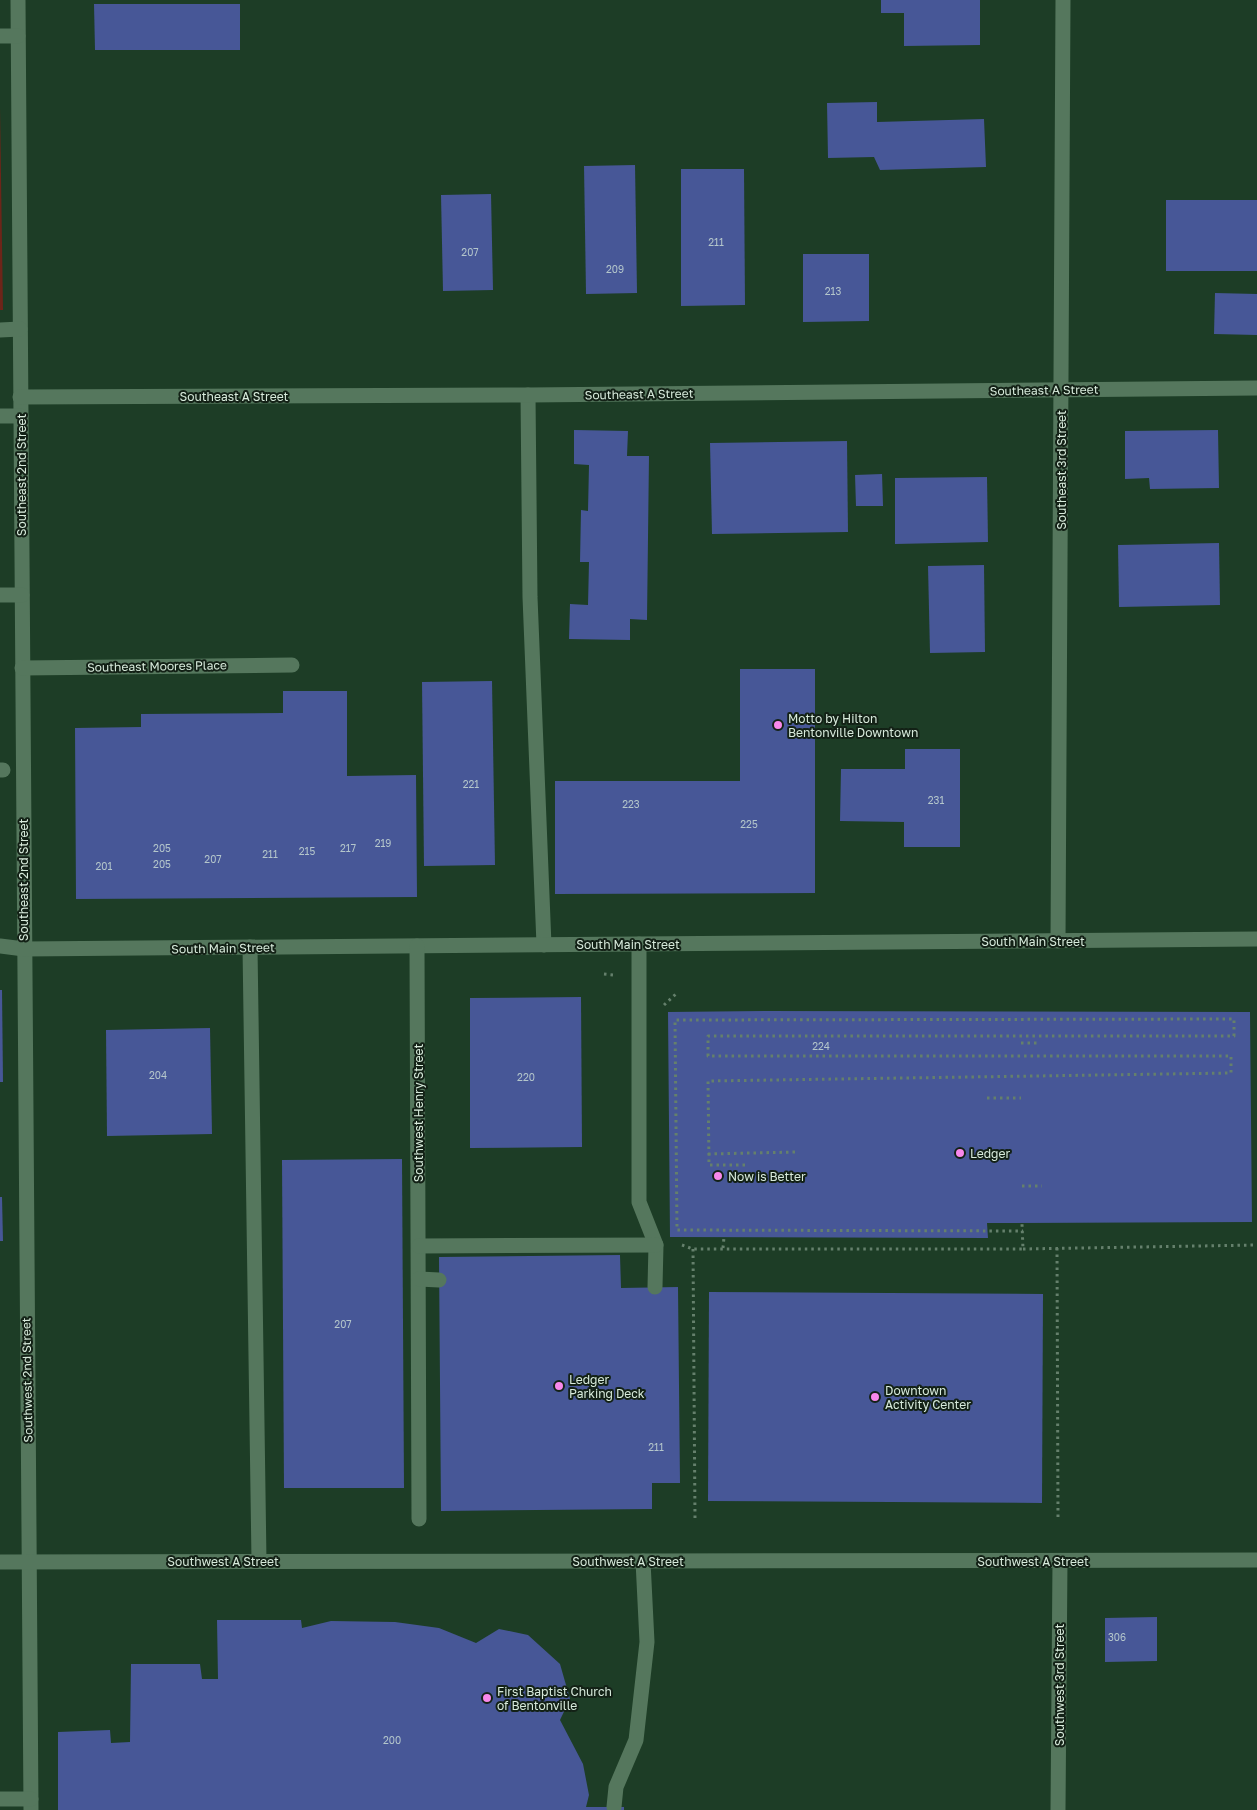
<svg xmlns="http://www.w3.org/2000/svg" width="1257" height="1810" font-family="'Golos Text',sans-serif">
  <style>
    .green { fill: #6d2519 }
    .building { fill: #475797 }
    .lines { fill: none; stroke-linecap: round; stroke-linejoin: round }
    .path { stroke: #65806c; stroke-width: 3; stroke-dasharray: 2.5 4; stroke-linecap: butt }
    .minor { stroke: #55775d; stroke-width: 15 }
    .poi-dot { fill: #f888eb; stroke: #132116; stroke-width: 2 }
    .labels { text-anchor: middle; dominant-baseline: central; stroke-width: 4; stroke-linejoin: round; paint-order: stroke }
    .number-label { font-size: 10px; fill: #b4c6cb }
    .street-label { font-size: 12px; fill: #d8ebdc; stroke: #132116 }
    .poi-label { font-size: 12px; fill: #d8ebdc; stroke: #132116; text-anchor: start }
  </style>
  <rect width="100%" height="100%" fill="#1d3d26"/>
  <polygon class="green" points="0,107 3,310 0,310"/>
  <g class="building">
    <polygon points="881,0 980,0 980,45 904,46 904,13 881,13"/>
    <polygon points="94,4 240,4 240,50 95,50"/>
    <polygon points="877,102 877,122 984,119 986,167 880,170 874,157 828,158 827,103"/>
    <polygon points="635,165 637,293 586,294 584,166"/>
    <polygon points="681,169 744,169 745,305 681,306"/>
    <polygon points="491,194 493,290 443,291 441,195"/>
    <rect x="1166" y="200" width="91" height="71"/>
    <polygon points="803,254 869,254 869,321 803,322"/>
    <polygon points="1215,293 1257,294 1257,335 1214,334"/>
    <polygon points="574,430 628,431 627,456 649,456 647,620 630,619 630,640 569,639 570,604 588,605 589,562 580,562 581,510 588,511 589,465 574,464"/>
    <polygon points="1218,430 1219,488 1150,489 1149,478 1125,479 1125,431"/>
    <polygon points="847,441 848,532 712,534 710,443"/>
    <polygon points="882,474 883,506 856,506 855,475"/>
    <polygon points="987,477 988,542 895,544 895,478"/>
    <polygon points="1219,543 1220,605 1119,607 1118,545"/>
    <polygon points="984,565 985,652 930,653 928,566"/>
    <polygon points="740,669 815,669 815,893 555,894 555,781 740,781"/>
    <polygon points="492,681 495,865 424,866 422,682"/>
    <polygon points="283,691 347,691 347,776 416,775 417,897 76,899 75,728 141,727 141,714 283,713"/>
    <polygon points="905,749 960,749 960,847 904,847 904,822 840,821 841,769 905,769"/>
    <polygon points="0,990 2,990 3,1082 0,1082"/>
    <polygon points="581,997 582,1147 470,1148 470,998"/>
    <polygon points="763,1011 1250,1012 1252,1222 987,1223 988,1238 670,1237 668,1012"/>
    <polygon points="210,1028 212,1134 107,1136 106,1030"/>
    <polygon points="402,1159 404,1488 284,1488 282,1160"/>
    <polygon points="0,1197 2,1197 3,1241 0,1241"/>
    <polygon points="620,1255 621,1288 678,1287 680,1483 652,1483 652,1509 441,1511 439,1257"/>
    <polygon points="709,1292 1043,1294 1042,1503 708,1501"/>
    <polygon points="1157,1617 1157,1661 1105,1662 1105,1618"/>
    <polygon points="217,1620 301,1620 302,1628 331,1621 395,1622 439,1628 476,1643 499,1629 528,1635 560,1664 570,1699 560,1720 583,1764 589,1795 586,1807 624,1807 624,1810 58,1810 58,1732 110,1730 111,1743 130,1742 131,1664 200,1664 202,1679 218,1679"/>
  </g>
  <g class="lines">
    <g class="path">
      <polyline points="604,974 614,975"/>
      <polyline points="664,1005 677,993"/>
      <polyline points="1021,1043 1040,1043"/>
      <polyline points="987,1098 1021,1098"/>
      <polyline points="708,1154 796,1152"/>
      <polyline points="745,1165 709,1165 708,1081 1231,1073 1231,1056 708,1056 708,1036 1234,1036 1234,1019 675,1020 677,1230 1023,1231"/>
      <polyline points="1022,1186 1042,1186"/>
      <polyline points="682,1245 693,1249 1023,1249 1022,1224"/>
      <polyline points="723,1248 724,1237"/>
      <polyline points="1057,1248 1058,1518"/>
      <polyline points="693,1249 695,1519"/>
      <polyline points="1023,1249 1257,1245"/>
    </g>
    <g class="minor">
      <polyline points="18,0 31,1810"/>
      <polyline points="0,36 18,36"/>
      <polyline points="0,330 20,329"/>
      <polyline points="528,395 530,597 544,945"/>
      <polyline points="20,397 528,395 1257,388"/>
      <polyline points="0,416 21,416"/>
      <polyline points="0,595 22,595"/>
      <polyline points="22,668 292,665"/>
      <polyline points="0,770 3,770"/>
      <polyline points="1058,941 1063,0"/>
      <polyline points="639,944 639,1202 656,1245 655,1287"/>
      <polyline points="0,946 24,949 1257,939"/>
      <polyline points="417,946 419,1519"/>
      <polyline points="250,947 259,1561"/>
      <polyline points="419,1246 656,1245"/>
      <polyline points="419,1279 439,1280"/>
      <polyline points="0,1562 1257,1560"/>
      <polyline points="0,1799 31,1799"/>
      <polyline points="614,1807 616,1787 636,1740 647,1642 643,1561"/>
      <polyline points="1058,1810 1060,1561"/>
    </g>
  </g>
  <g class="poi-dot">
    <circle cx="778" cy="725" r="5"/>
    <circle cx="960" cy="1153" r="5"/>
    <circle cx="718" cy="1176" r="5"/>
    <circle cx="559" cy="1386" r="5"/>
    <circle cx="875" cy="1397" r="5"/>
    <circle cx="487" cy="1698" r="5"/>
  </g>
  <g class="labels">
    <g class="number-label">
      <text x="716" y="242">211</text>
      <text x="470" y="252">207</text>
      <text x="615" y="269">209</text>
      <text x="833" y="291">213</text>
      <text x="471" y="784">221</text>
      <text x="936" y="800">231</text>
      <text x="631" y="804">223</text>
      <text x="749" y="824">225</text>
      <text x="383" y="843">219</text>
      <text x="162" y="848">205</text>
      <text x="348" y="848">217</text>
      <text x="307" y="851">215</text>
      <text x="270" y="854">211</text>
      <text x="213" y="859">207</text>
      <text x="162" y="864">205</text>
      <text x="104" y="866">201</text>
      <text x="821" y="1046">224</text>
      <text x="158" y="1075">204</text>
      <text x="526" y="1077">220</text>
      <text x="343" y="1324">207</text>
      <text x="656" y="1447">211</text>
      <text x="1117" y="1637">306</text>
      <text x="392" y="1740">200</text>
    </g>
    <g class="street-label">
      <text transform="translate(1044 390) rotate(-1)">Southeast A Street</text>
      <text transform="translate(639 394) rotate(-1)">Southeast A Street</text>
      <text x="234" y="396">Southeast A Street</text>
      <text transform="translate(1061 470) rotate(-90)">Southeast 3rd Street</text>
      <text transform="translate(21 475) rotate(-90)">Southeast 2nd Street</text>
      <text transform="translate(157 666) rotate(-1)">Southeast Moores Place</text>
      <text transform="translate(23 880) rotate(-90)">Southeast 2nd Street</text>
      <text x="1033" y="941">South Main Street</text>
      <text x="628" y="944">South Main Street</text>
      <text transform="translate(223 948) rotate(-1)">South Main Street</text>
      <text transform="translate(418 1113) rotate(-90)">Southwest Henry Street</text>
      <text transform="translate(27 1380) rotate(-91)">Southwest 2nd Street</text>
      <text x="223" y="1561">Southwest A Street</text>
      <text x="628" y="1561">Southwest A Street</text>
      <text x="1033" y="1561">Southwest A Street</text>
      <text transform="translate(1059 1685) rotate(-90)">Southwest 3rd Street</text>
    </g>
    <g class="poi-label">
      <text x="788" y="718">Motto by Hilton<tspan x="788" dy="14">Bentonville Downtown</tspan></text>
      <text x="970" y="1153">Ledger</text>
      <text x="728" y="1176">Now is Better</text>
      <text x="569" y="1379">Ledger<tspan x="569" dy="14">Parking Deck</tspan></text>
      <text x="885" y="1390">Downtown<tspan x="885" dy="14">Activity Center</tspan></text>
      <text x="497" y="1691">First Baptist Church<tspan x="497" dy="14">of Bentonville</tspan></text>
    </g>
  </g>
</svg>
